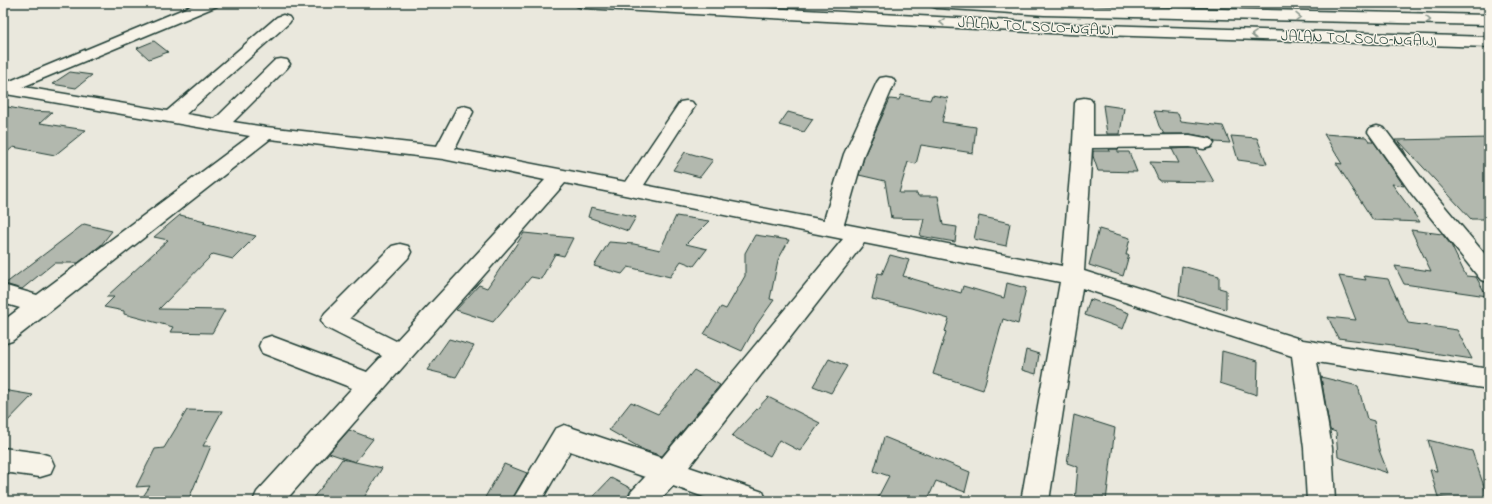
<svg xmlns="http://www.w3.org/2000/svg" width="1492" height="504" font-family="'Indie Flower',sans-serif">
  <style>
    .building { fill: #b2b8ae; stroke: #1f3d34 }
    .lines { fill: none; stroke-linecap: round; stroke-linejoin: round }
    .street-casing { stroke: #1f3d34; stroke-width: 3 }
    .secondary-casing { stroke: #1f3d34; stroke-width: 3 }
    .highway-casing { stroke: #1f3d34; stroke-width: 3 }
    .street { fill: #f7f3e8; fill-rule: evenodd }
    .secondary { fill: #f7f3e8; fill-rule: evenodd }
    .highway { fill: #f7f3e8; fill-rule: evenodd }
    .oneway { stroke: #8b988e }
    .labels { text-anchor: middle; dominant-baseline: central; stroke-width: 3; stroke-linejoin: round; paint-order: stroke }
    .far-street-label { font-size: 15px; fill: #1f3d34; stroke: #f7f3e8 }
  </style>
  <rect width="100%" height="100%" fill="#eae8dd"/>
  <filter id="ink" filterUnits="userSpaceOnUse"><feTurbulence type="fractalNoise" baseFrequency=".025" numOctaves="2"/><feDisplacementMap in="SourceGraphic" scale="8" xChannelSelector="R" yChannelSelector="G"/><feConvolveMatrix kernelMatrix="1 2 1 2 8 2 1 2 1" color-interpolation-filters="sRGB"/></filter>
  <g filter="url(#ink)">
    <g class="building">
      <polygon points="154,41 168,52 149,59 137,48"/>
      <polygon points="70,72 92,75 76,88 52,84"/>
      <polygon points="901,95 930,100 932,95 948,98 942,122 976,127 973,153 921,145 916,164 908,162 899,193 917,193 918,196 938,196 943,225 957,227 955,242 920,236 924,219 892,218 892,215 891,218 885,181 859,175 865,154 890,99 899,100"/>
      <polygon points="1103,105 1124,108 1120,134 1107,134"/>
      <polygon points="3,106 28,111 52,112 40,123 86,130 55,155 13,147 3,156"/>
      <polygon points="1154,111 1178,113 1181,121 1223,126 1230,143 1215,142 1211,138 1190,134 1164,134 1159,126"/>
      <polygon points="788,112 813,119 804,132 779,125"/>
      <polygon points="1324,134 1366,137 1369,141 1373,141 1404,186 1392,184 1420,222 1373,220 1336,163 1342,164"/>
      <polygon points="1231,136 1257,138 1267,164 1238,160"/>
      <polygon points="1489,138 1489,219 1471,219 1399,141 1407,156 1395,140"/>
      <polygon points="1190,148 1196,149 1214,182 1159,181 1150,162 1179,163 1172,149"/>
      <polygon points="1109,149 1118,149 1118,152 1129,152 1137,172 1098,171 1093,156 1093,151 1110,151"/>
      <polygon points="685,152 713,160 700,177 673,170"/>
      <polygon points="591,207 636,217 628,231 588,217"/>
      <polygon points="180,215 205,221 203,223 256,236 233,259 213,254 159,309 225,310 212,333 170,332 173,327 124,314 124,311 104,307 114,297 106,297 168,240 154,237"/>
      <polygon points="676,216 709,221 686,244 707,249 694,266 681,261 670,277 628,267 622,274 594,266 609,242 634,244 660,250"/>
      <polygon points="979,216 1010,223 1006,246 974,239"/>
      <polygon points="84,224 112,231 101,245 78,263 54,263 22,289 5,284"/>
      <polygon points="1099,229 1130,238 1126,255 1129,255 1123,276 1089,265"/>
      <polygon points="1411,230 1442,234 1451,245 1466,276 1476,277 1487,296 1404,284 1395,266 1431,271"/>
      <polygon points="524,233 573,238 564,256 555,254 541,279 531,277 493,322 456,310 479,285 487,288"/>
      <polygon points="755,235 789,240 778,260 770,299 774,300 757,324 742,351 704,334 721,307 726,309 745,276 745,253"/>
      <polygon points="890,255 909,260 903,276 961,293 963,286 1004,298 1007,283 1026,288 1018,324 1003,319 983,390 933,374 946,332 945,331 949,319 912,308 872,299 878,273 882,274"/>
      <polygon points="1182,266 1219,276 1219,288 1226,290 1226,309 1179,296"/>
      <polygon points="1339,276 1366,280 1364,276 1388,279 1408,323 1457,330 1472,359 1394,347 1393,345 1338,338 1328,317 1356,320"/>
      <polygon points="1090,299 1129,313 1123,329 1085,315"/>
      <polygon points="449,339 474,346 456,377 427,370"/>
      <polygon points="1026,350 1039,354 1036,374 1022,370"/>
      <polygon points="1222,351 1258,361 1257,395 1220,383"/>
      <polygon points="829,359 847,366 831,393 813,386"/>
      <polygon points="694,370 720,385 662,456 644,450 609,430 631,402 658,414"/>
      <polygon points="1321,377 1358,386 1367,419 1374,421 1379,450 1388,473 1338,457 1336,432 1330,430"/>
      <polygon points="3,390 33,395 3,426"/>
      <polygon points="768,397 820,423 800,451 779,440 770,456 732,436"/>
      <polygon points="187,410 222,411 203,446 211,446 188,501 140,501 150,486 136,487 155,449 164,448"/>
      <polygon points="1074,415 1115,428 1106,501 1075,501 1078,467 1067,463"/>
      <polygon points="349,430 373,439 355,462 329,453"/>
      <polygon points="884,437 970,472 965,492 936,481 927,501 876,501 889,476 874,471"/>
      <polygon points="1428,440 1472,451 1489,501 1455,501 1438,497 1430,470 1437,471"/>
      <polygon points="342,459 382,468 362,501 310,501 327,481"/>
      <polygon points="504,464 527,473 511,501 483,501"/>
      <polygon points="611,478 632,489 626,501 589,501"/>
    </g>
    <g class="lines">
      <g class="street-casing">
        <g id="street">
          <polygon points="283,15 289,17 291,20 289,23 186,114 215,119 275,60 281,59 287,60 290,64 287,68 233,122 266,127 437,146 455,112 457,108 464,106 471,108 473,112 455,149 626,182 680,102 686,101 692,102 695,106 644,185 824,220 844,154 877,82 880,78 886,77 892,78 895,82 864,154 844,224 1062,266 1073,142 1075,103 1078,99 1084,98 1090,99 1093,103 1093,136 1190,135 1211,139 1214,143 1211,147 1204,149 1190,147 1092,148 1084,271 1303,340 1489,369 1489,389 1317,362 1332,448 1335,501 1307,501 1304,448 1292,356 1082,288 1049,501 1021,501 1060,282 864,243 689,467 763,492 767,501 715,501 673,486 659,501 627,501 631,492 645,477 570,451 541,501 512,501 555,429 564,425 662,458 843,239 565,183 285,501 253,501 257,492 352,388 262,353 259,346 262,339 271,336 367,372 382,356 325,327 321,320 325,313 392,246 400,244 408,246 411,252 408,258 350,318 396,341 545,180 443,159 270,139 12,341 3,344 3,321 20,308 3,303 3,285 37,295 250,136 6,94 3,94 3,84 6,84 167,111 277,17"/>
          <polygon points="1377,126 1384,128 1425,183 1489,259 1489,282 1481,280 1411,193 1368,132 1370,128"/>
          <polygon points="3,448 40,453 50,456 54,465 50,474 40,477 3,472"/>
        </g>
      </g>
      <g class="secondary-casing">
        <polygon id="secondary" points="198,3 219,3 217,6 3,95 3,84"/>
      </g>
      <g class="highway-casing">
        <g id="highway">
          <polygon points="575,3 671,3 1069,24 1489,37 1489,47 1069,34 583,8 577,6"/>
          <polygon points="929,3 1009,3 1044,5 1489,15 1489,25 1044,15 937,8 931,6"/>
        </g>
      </g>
      <use href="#street" class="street"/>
      <use href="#secondary" class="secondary"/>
      <use href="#highway" class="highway"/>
    </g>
    <defs><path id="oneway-chevron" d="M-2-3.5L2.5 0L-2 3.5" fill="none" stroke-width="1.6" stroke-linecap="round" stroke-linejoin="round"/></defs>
    <g class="oneway">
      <use href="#oneway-chevron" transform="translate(1298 17) rotate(1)"/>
      <use href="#oneway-chevron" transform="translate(1428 20) rotate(1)"/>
      <use href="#oneway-chevron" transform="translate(942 22) rotate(-177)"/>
      <use href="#oneway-chevron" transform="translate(1254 35) rotate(-178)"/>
    </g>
  </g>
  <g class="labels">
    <g class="far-street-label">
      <text transform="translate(1036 27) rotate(3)">JALAN TOL SOLO–NGAWI</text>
      <text transform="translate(1359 39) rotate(2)">JALAN TOL SOLO–NGAWI</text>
    </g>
  </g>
  <rect width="1492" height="504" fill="none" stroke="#f7f3e8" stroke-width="16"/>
  <rect x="8" y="8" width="1476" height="488" fill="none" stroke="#1f3d34" stroke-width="1.5" filter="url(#ink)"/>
</svg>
